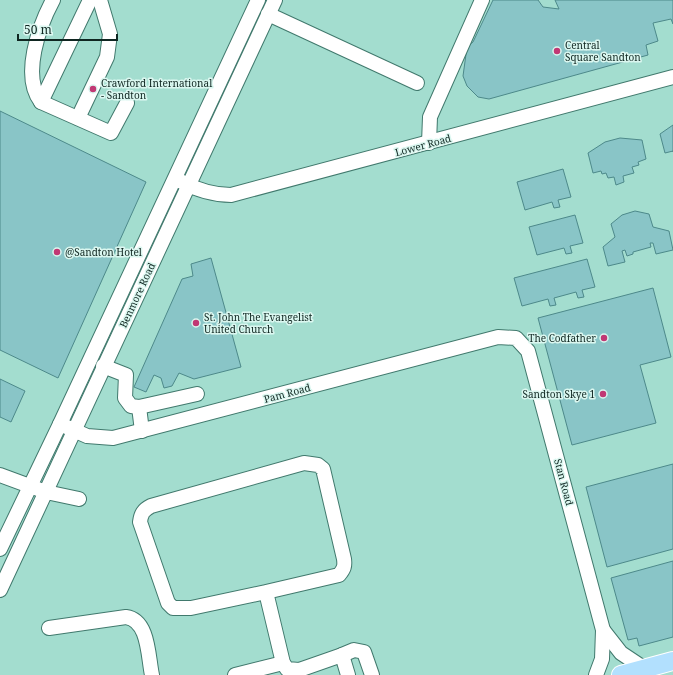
<svg xmlns="http://www.w3.org/2000/svg" width="673" height="675" font-family="'Noto Serif',serif">
  <style>
    .building { fill: #89c5c7; stroke: #4d898a }
    .lines { fill: none; stroke-linecap: round; stroke-linejoin: round }
    .minor-casing { stroke: #41796d; stroke-width: 16 }
    .major-casing { stroke: #fff; stroke-width: 20 }
    .minor { stroke: #fff; stroke-width: 14 }
    .major { stroke: #b2e0fe; stroke-width: 18 }
    .poi-dot { fill: #c13874; stroke: #dbf7f0; stroke-width: 1.5 }
    .labels { text-anchor: middle; dominant-baseline: central; stroke-width: 3; stroke-linejoin: round; paint-order: stroke }
    .poi-label { font-size: 10px; fill: #0f2621; stroke: #dbf7f0; text-anchor: start }
    .street-label { font-size: 10px; fill: #0f2621; stroke: #dbf7f0 }
  </style>
  <rect width="100%" height="100%" fill="#a3ddcf"/>
  <g class="building">
    <polygon points="493,0 538,0 543,7 559,9 555,0 673,0 673,24 671,19 653,23 658,41 646,45 648,55 489,99 478,97 467,86 463,76 467,47 473,42"/>
    <polygon points="0,111 146,182 58,378 0,350"/>
    <polygon points="673,125 673,152 673,151 665,153 660,134"/>
    <polygon points="620,138 642,140 646,159 638,162 639,165 632,167 634,173 623,176 624,182 616,185 614,177 608,178 606,173 602,174 601,171 593,173 588,153 605,142"/>
    <polygon points="563,169 571,197 558,200 560,207 554,208 552,202 525,210 517,182"/>
    <polygon points="635,211 649,214 653,227 669,231 673,250 656,254 653,243 650,243 651,247 633,252 633,254 627,256 625,250 622,251 625,262 608,266 603,247 615,237 611,224 622,215"/>
    <polygon points="575,215 583,243 570,246 572,253 566,254 564,248 537,255 529,227"/>
    <polygon points="211,258 241,367 194,379 179,373 172,386 164,388 161,378 154,375 146,392 134,387 182,279 193,276 191,264"/>
    <polygon points="587,259 595,287 582,290 584,297 578,298 576,292 554,298 556,305 550,306 548,299 522,306 514,278"/>
    <polygon points="653,288 671,357 640,365 656,423 572,445 538,318"/>
    <polygon points="0,379 25,391 11,422 0,417"/>
    <polygon points="673,464 673,549 607,567 586,487"/>
    <polygon points="673,561 673,637 639,646 637,638 628,640 611,578"/>
  </g>
  <g class="lines">
    <g class="minor-casing">
      <g id="minor">
        <path d="M 53,0 C 39,26 21,76 41,102 L 111,133 L 127,103"/>
        <polyline points="268,14 417,83"/>
        <polyline points="41,102 90,0"/>
        <polyline points="78,118 107,57 110,34 100,0"/>
        <polyline points="429,143 430,117 482,0"/>
        <path d="M 180,181 C 197,190 212,195 231,195 L 673,77"/>
        <polyline points="103,366 126,375 125,398 131,406 139,407 197,394"/>
        <polyline points="139,407 142,431"/>
        <polyline points="60,424 87,436 113,438 498,337 516,338 528,351 603,630 602,659 596,675"/>
        <polyline points="0,475 46,492 79,499"/>
        <polyline points="0,549 60,424 258,0"/>
        <polyline points="0,590 275,0"/>
        <path d="M 266,592 L 191,608 L 173,608 L 168,603 L 140,522 C 141,514 143,510 151,506 L 304,463 L 318,465 L 323,469 L 344,559 C 345,566 344,569 339,575 L 266,592 L 283,663 L 287,669 L 299,670 L 342,655 L 348,675"/>
        <path d="M 49,628 L 126,617 C 149,620 148,657 152,675"/>
        <polyline points="603,630 621,653 645,669"/>
        <polyline points="342,655 354,650 364,652 372,675"/>
        <polyline points="235,675 283,663"/>
      </g>
    </g>
    <g class="major-casing">
      <polyline id="major" points="621,675 673,661"/>
    </g>
    <use href="#minor" class="minor"/>
    <use href="#major" class="major"/>
  </g>
  <g class="poi-dot">
    <circle cx="557" cy="51" r="4"/>
    <circle cx="93" cy="89" r="4"/>
    <circle cx="57" cy="252" r="4"/>
    <circle cx="196" cy="323" r="4"/>
    <circle cx="604" cy="338" r="4"/>
    <circle cx="603" cy="394" r="4"/>
  </g>
  <g class="labels">
    <g class="poi-label">
      <text x="565" y="45">Central<tspan x="565" dy="12">Square Sandton</tspan></text>
      <text x="101" y="83">Crawford International<tspan x="101" dy="12">- Sandton</tspan></text>
      <text x="65" y="252">@Sandton Hotel</text>
      <text x="204" y="317">St. John The Evangelist<tspan x="204" dy="12">United Church</tspan></text>
      <text x="596" y="338" text-anchor="end">The Codfather</text>
      <text x="595" y="394" text-anchor="end">Sandton Skye 1</text>
    </g>
    <g class="street-label">
      <text transform="translate(423 145) rotate(-15)">Lower Road</text>
      <text transform="translate(137 295) rotate(-65)">Benmore Road</text>
      <text transform="translate(287 393) rotate(-15)">Pam Road</text>
      <text transform="translate(564 482) rotate(75)">Stan Road</text>
    </g>
  </g>
  <path d="M18 34v6h99v-6" fill="none" stroke="#0f2621" stroke-width="2"/>
  <text x="24" y="34" font-size="12" fill="#0f2621" stroke="#dbf7f0" stroke-width="3" paint-order="stroke">50 m</text>
</svg>
